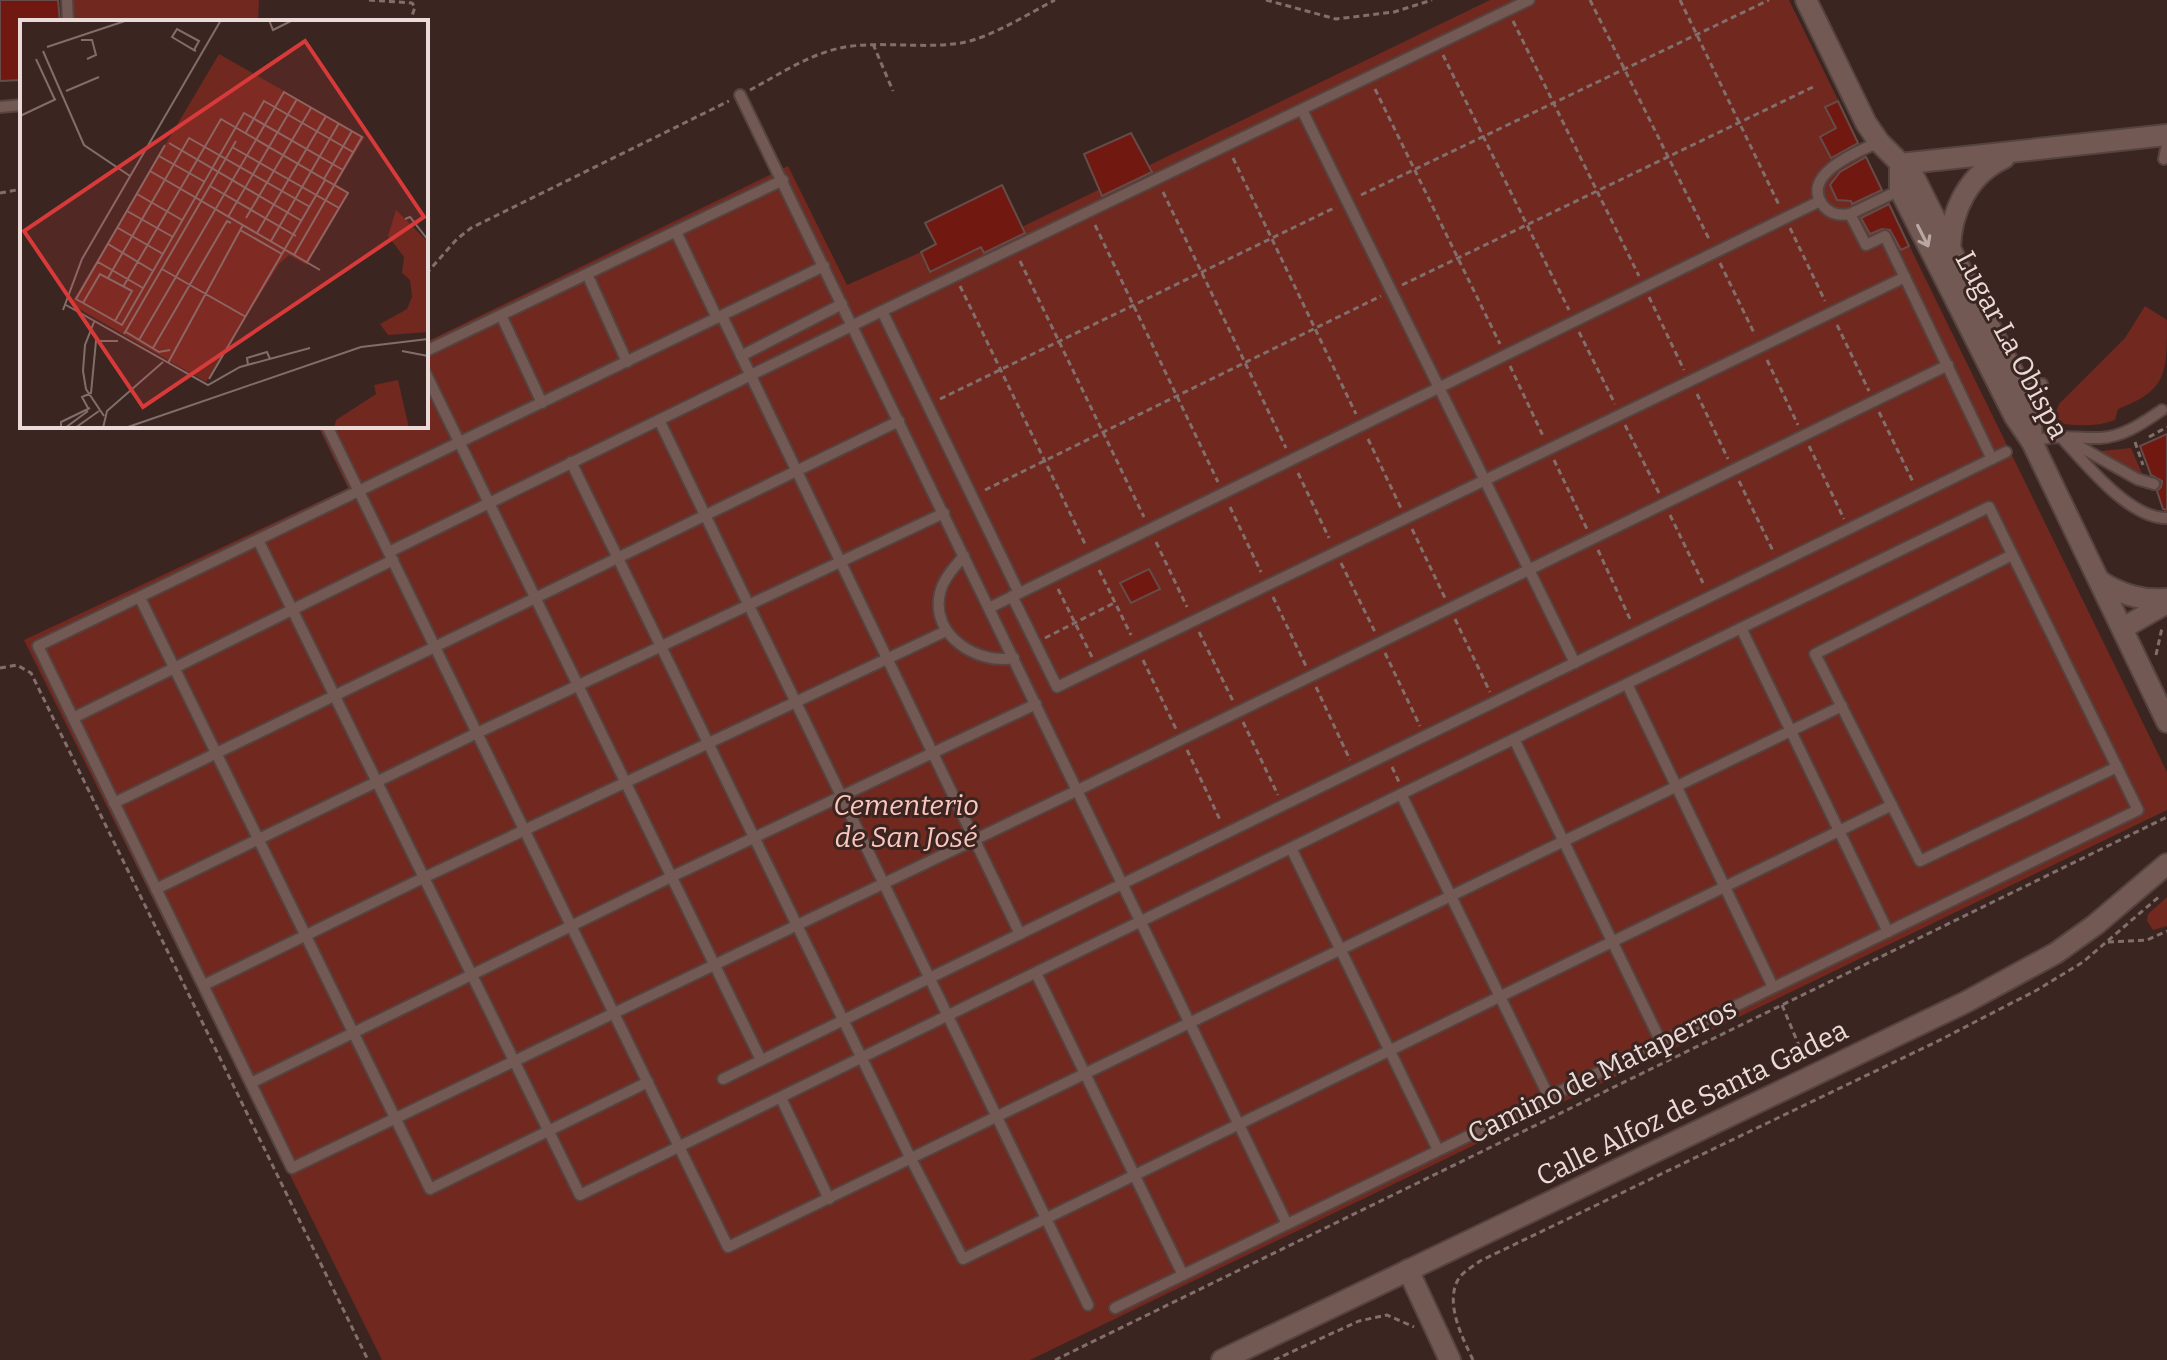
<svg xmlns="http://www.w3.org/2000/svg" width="2167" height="1360" font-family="Bitter,serif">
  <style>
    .green { fill: #70281f }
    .building { fill: #711811; stroke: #654c48; stroke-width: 2 }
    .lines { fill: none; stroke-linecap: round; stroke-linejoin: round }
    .service-casing { stroke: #554340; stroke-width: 14 }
    .minor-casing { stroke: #554340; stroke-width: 24 }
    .path { stroke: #826f6c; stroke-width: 3; stroke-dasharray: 6 4; stroke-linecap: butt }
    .service { stroke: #725954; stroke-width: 10 }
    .minor { stroke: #725954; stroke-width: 20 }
    .oneway { stroke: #baa7a3 }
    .labels { text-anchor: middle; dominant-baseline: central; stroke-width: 6; stroke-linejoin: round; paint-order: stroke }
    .street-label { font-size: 28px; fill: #eadbd8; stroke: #3b2521 }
    .park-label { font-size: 28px; font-style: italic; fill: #fac6bd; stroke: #3b2521 }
    .inset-road { fill: none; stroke: #816e6a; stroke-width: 2 }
    .view { fill: #d83a3a; fill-opacity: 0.15; stroke: #d83a3a; stroke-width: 4 }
    .inset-edge { fill: none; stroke: #eadbd8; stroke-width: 4 }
  </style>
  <rect width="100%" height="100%" fill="#3b2521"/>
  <g class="green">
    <polygon points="73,0 259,0 258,22 74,22"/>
    <polygon points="1490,0 1789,0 2167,772 2167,810 1030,1360 382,1360 24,640 348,488 318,426 426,426 426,342 788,166 847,285 921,252 931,271"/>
    <path d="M 2145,306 L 2167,320 C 2167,375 2167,390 2118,409 L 2115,420 C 2094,428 2074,425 2052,423 L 2059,404 L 2125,338 Z"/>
    <polygon points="2131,448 2143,476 2101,451"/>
    <polygon points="2167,897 2167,926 2153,930 2147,921 2148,914"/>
  </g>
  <g class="building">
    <polygon points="0,0 58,0 60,22 22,22 22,80 0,81"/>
    <polygon points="1838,101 1858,143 1831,158 1820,137 1836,128 1825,107"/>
    <polygon points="1131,133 1152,172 1102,196 1084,154"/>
    <polygon points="1866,157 1882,190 1852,204 1851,201 1837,200 1830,185 1840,172"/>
    <polygon points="1002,185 1025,233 984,253 981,247 930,272 921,252 936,244 925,223"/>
    <polygon points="1889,204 1909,246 1901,250 1890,230 1882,229 1870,234 1861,218"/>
    <polygon points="2167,434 2167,510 2163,509 2157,491 2161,487 2162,481 2151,475 2140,446"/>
    <polygon points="1149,569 1160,589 1131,603 1120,583"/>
  </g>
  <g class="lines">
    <g class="service-casing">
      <g id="service">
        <polyline points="67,0 68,22"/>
        <polyline points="740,95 1287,1224"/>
        <polyline points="0,107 22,105"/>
        <polyline points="1302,110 1575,663"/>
        <path d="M 1879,142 C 1859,151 1801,174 1822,204 C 1829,214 1839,216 1850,214 L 1900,190"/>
        <polyline points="2164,159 2167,145"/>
        <polyline points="1850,214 1866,245 1885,236 1992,459"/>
        <polyline points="676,232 717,318"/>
        <polyline points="824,266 38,646 292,1168 1076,791 1948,365"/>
        <polyline points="587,274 627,362"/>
        <polyline points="882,311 1019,593"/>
        <polyline points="501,315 542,403"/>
        <polyline points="722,316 1020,934"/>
        <polyline points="426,351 783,180"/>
        <polyline points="741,356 842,304"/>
        <polyline points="426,374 761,1060"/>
        <polyline points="2031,404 2042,384"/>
        <polyline points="659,420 1088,1305"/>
        <polyline points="327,426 728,1247 1842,706"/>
        <path d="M 2062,438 C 2086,464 2130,519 2167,518"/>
        <polyline points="2068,440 2137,479 2154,484"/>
        <path d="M 2032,442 C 2054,433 2077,439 2100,438 C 2124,437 2144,422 2162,410"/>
        <polyline points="571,462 911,1159 963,1259 1892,805"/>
        <polyline points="258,540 580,1195 1989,507 2138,810 1115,1308"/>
        <polyline points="389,552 882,311 1529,0"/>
        <polyline points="2012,555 1815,654 1920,861 2117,767"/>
        <path d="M 964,556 C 955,566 943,579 940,593 C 930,635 977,665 1014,658"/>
        <polyline points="1012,596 1057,687 1905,277"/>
        <polyline points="140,598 430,1189 648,1082"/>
        <polyline points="989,608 1820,201"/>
        <polyline points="1741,628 1888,932"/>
        <polyline points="1627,684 1773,987"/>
        <polyline points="73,718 393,560"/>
        <polyline points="1514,739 1661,1042"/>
        <polyline points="1401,794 1549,1097"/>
        <polyline points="114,803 899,421"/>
        <polyline points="1291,848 1438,1150"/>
        <polyline points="156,889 477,733 944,513"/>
        <polyline points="1036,973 1183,1275"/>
        <polyline points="204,985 423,878 946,631"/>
        <polyline points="723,1079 2006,452"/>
        <polyline points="251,1083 673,876 1036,704"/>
        <polyline points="781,1098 829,1199"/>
      </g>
    </g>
    <g class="minor-casing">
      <g id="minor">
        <polyline points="1806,0 1866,123 1879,142 1914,177 1931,211 2030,406 2032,442"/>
        <polyline points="1900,164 1900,190 2015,417 2032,442 2167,722"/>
        <polyline points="1900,164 2167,135"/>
        <path d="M 1950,248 C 1951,210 1969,174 2004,158"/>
        <path d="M 2101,582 C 2122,595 2142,601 2167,599"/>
        <polyline points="2123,628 2167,603"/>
        <polyline points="1408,1270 1450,1360"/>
        <polyline points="1222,1360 1966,1002 2056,953 2095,925 2167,864"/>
      </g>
    </g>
    <g class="path">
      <polyline points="369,0 412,3 415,7 410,22"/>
      <polyline points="1266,0 1336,19 1394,12 1432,0"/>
      <polyline points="1590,0 1710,241"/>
      <polyline points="1680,0 1780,207"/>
      <polyline points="1513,21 1639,276"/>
      <polyline points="873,44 893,91"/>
      <polyline points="1443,55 1569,310"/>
      <polyline points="1375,89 1500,344"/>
      <path d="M 750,90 C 780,74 811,53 845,47 C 883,41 923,49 961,43 C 990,38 1028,14 1055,0"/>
      <polyline points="1233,158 1356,414"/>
      <polyline points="1163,192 1286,448"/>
      <polyline points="0,193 22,189"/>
      <polyline points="1361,195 1769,0"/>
      <polyline points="1095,225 1218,482"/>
      <polyline points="1790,228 1825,301"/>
      <polyline points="1020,261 1144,517"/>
      <polyline points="1720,263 1755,335"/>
      <polyline points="426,274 457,239 471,228 729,101"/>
      <polyline points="1402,285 1813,87"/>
      <polyline points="960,286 1086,546"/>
      <polyline points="1649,297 1684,370"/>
      <polyline points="1837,325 1869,391"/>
      <polyline points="1579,332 1615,404"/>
      <polyline points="1767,360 1798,425"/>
      <polyline points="1510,366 1544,438"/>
      <polyline points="1697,394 1728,459"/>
      <polyline points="940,399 1336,207"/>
      <polyline points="1879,412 1914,484"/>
      <polyline points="1625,425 1659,493"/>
      <polyline points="2149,437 2167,427"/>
      <polyline points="1368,439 1401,508"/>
      <polyline points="2135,442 2143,465"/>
      <polyline points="1809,446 1844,519"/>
      <polyline points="1554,460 1587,529"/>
      <polyline points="1298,473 1329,538"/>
      <polyline points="1739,481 1774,553"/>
      <polyline points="985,490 1381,296"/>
      <polyline points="1230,507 1261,572"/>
      <polyline points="1670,515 1703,583"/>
      <polyline points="1412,529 1445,598"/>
      <polyline points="1156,542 1187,607"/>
      <polyline points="1598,550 1630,619"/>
      <polyline points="1341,563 1375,632"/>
      <polyline points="1099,570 1131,635"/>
      <polyline points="1058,589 1092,657"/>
      <polyline points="1273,597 1306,666"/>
      <polyline points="1455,619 1490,692"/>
      <polyline points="1199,632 1233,701"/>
      <polyline points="1045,638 1114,603"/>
      <polyline points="1385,653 1420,726"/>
      <polyline points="2156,655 2162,628"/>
      <polyline points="1143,660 1176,729"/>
      <polyline points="0,668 17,665 31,673 368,1360"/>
      <polyline points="1316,687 1350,760"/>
      <polyline points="1243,722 1278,795"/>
      <polyline points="1187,750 1221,822"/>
      <polyline points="1392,767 1399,782"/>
      <polyline points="2108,942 2147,940 2167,931"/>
      <polyline points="1782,1005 1805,1060"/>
      <polyline points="1055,1360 2167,817"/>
      <polyline points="1274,1360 1359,1321 1387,1315 1414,1327"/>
      <path d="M 1473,1360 C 1462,1337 1444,1302 1459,1278 C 1464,1271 1474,1266 1480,1261 L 1936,1042 L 2037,990 L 2083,962 L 2161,895"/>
    </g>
    <use href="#service" class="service"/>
    <use href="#minor" class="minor"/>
  </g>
  <defs><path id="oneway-shaft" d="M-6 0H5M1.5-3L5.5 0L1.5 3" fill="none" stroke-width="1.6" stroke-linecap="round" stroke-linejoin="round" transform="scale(2)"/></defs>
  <use class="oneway" href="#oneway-shaft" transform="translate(1923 236) rotate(63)"/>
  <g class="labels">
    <g class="street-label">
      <text transform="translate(2012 345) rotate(62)">Lugar La Obispa</text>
      <text transform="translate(1602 1071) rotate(-26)">Camino de Mataperros</text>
      <text transform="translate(1692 1103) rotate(-26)">Calle Alfoz de Santa Gadea</text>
    </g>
    <g class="park-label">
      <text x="906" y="805">Cementerio<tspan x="906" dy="32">de San José</tspan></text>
    </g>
  </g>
  <g transform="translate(20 20)">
    <rect width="408" height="408" fill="#3b2521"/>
    <path d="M 199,34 L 345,117 L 316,164 L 329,172 L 287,245 L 269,235 L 259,244 L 186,362 L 51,284 ZM 376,190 L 408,222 L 408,312 L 368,315 L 360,304 L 387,289 L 392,277 L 390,260 L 382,253 L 384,237 L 368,216 ZM 378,360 L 389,408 L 314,408 L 316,400 L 356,374 L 354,365 Z" fill="#70281f"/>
    <path class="inset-road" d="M 249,0 L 253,10 L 273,0M 61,20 L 72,20 L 76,35 L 67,39M 27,27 L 108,0M 174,30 L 179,21 L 157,9 L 152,17 L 174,30 L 176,31M 23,31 L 64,125 L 110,156M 16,39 L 35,80M 46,71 L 79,57M 0,96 L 36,79M 225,114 L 244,81 L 333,132M 149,123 L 282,201M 145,125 L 56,279 L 102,305 L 224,93 L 323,150M 212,127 L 319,188M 139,136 L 185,162M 130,151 L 300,250M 304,159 L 332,111M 190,166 L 276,216M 117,174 L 162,200M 107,191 L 153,217M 208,197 L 277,79M 226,198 L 291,88M 385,199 L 390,197 L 408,220M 98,208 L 143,234M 220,210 L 262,234M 237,213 L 306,96M 251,221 L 319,103M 88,224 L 133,251M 78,242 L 123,268M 142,249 L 226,297M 88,258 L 169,118 L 290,187M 103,267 L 201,99 L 328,173 L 287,242M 63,283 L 80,254 L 112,271 L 95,301M 46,285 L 188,365 L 220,347 L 290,328M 43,290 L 62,239 L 201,0M 74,302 L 65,325 L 63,351 L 66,369 L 84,396M 106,312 L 139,332 L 150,330M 104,314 L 216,121M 119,320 L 264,72 L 342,117 L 274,235M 133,328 L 207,201 L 211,203M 382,331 L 408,336M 148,343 L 223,205M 228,345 L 227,338 L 247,332 L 250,339M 189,359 L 305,160M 68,388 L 62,377 L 71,373 L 76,321 L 98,321M 41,408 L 41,402 L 70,388M 45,408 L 68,391M 55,408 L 79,391M 83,408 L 87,391 L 143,342M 105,408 L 341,327 L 408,319"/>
    <path class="view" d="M 285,21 L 404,197 L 123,387 L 4,211 Z"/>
    <rect width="408" height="408" class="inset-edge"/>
  </g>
</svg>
